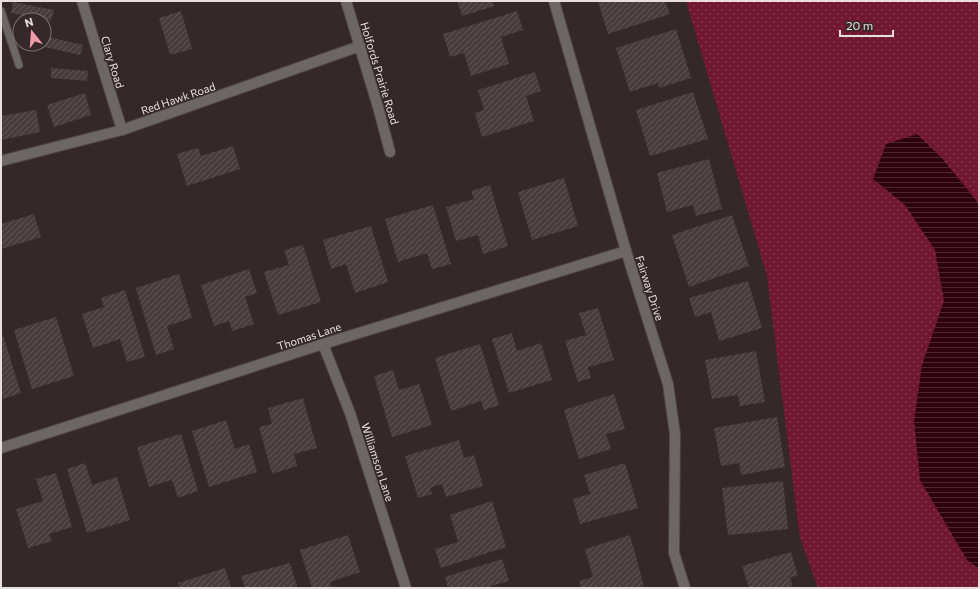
<svg xmlns="http://www.w3.org/2000/svg" width="980" height="589" font-family="Commissioner,sans-serif">
  <style>
    .grass { fill: url(#grass-dots) }
    .water { fill: url(#water-rules) }
    .building { fill: url(#building-hatch) }
    .lines { fill: none; stroke-linecap: round; stroke-linejoin: round }
    .lane-casing { stroke: #514547; stroke-width: 9 }
    .street-casing { stroke: #514547; stroke-width: 12 }
    .lane { stroke: #6d6667; stroke-width: 7 }
    .street { stroke: #6d6667; stroke-width: 10 }
    .labels { text-anchor: middle; dominant-baseline: central; stroke-width: 3; stroke-linejoin: round; paint-order: stroke }
    .street-label { font-size: 11px; fill: #e7dedf; stroke: #34282a }
  </style>
  <defs>
    <pattern id="grass-dots" width="8" height="8" patternUnits="userSpaceOnUse"><rect width="8" height="8" fill="#711734"/><path d="M2 2h.1M6 6h.1" fill="none" stroke="#853851" stroke-width="1.8" stroke-linecap="round"/></pattern>
    <pattern id="water-rules" width="6" height="5" patternUnits="userSpaceOnUse"><rect width="6" height="5" fill="#2f0210"/><path d="M0 2.5h6" fill="none" stroke="#4d2632"/></pattern>
    <pattern id="building-hatch" width="6" height="6" patternUnits="userSpaceOnUse"><rect width="6" height="6" fill="#493c3e"/><path d="M-1 1l2-2M0 6l6-6M5 7l2-2" fill="none" stroke="#635859"/></pattern>
  </defs>
  <rect width="100%" height="100%" fill="#34282a"/>
  <polygon class="grass" points="686,1 979,1 979,588 818,588 800,538 767,276"/>
  <polygon class="water" points="917,134 942,158 979,204 979,569 967,560 920,480 914,421 922,365 944,301 935,250 905,205 873,179 886,144"/>
  <g class="building">
    <polygon points="457,1 492,1 494,6 462,16"/>
    <polygon points="598,1 655,1 655,2 665,1 670,14 608,34"/>
    <polygon points="13,2 54,10 51,21 11,13"/>
    <polygon points="181,11 192,49 170,55 159,18"/>
    <polygon points="517,11 523,30 501,37 509,64 471,76 464,53 450,57 443,34"/>
    <polygon points="676,29 691,78 659,88 658,83 630,92 616,48"/>
    <polygon points="44,36 83,45 80,55 36,45 44,44"/>
    <polygon points="51,68 88,71 87,81 51,78"/>
    <polygon points="535,72 541,91 526,96 534,121 482,137 475,113 484,110 478,90"/>
    <polygon points="693,92 708,139 650,156 636,110"/>
    <polygon points="85,93 91,115 54,127 47,105"/>
    <polygon points="36,110 40,132 1,140 1,116"/>
    <polygon points="233,146 240,169 187,186 177,154 198,148 201,156"/>
    <polygon points="709,159 722,209 696,216 693,205 667,212 657,173"/>
    <polygon points="564,178 578,226 532,240 518,192"/>
    <polygon points="490,185 508,246 483,254 478,235 456,241 446,207 474,199 471,191"/>
    <polygon points="433,205 451,264 432,269 427,253 398,262 385,219"/>
    <polygon points="34,214 41,237 1,249 1,224"/>
    <polygon points="732,215 749,266 689,287 672,235"/>
    <polygon points="371,226 388,282 355,293 346,264 331,269 323,240"/>
    <polygon points="303,245 321,302 278,315 264,272 289,265 284,250"/>
    <polygon points="249,269 257,293 245,297 254,324 232,331 229,321 214,326 201,285"/>
    <polygon points="179,274 192,318 167,326 174,349 156,355 136,288"/>
    <polygon points="748,281 762,328 719,341 711,312 695,317 689,298"/>
    <polygon points="125,290 145,357 127,362 120,339 93,348 82,314 104,307 101,298"/>
    <polygon points="598,308 614,360 588,367 591,378 578,382 565,341 586,335 579,313"/>
    <polygon points="56,317 74,376 32,389 14,330"/>
    <polygon points="512,333 517,351 541,343 552,380 509,393 492,339"/>
    <polygon points="3,335 21,393 3,399 1,392 1,336"/>
    <polygon points="480,344 499,405 484,410 481,401 451,411 435,358"/>
    <polygon points="756,351 765,402 740,406 738,395 712,399 705,360"/>
    <polygon points="393,370 399,390 419,384 432,425 392,437 374,376"/>
    <polygon points="614,394 625,429 606,434 611,449 579,459 564,410"/>
    <polygon points="303,398 317,448 294,454 297,466 272,474 259,427 272,424 268,408"/>
    <polygon points="777,417 785,467 741,475 739,463 721,466 714,428"/>
    <polygon points="226,420 235,449 249,444 257,472 209,487 192,431"/>
    <polygon points="181,434 198,491 178,498 172,480 149,487 137,447"/>
    <polygon points="459,440 464,458 474,455 483,486 446,497 442,484 430,488 432,494 418,498 405,456"/>
    <polygon points="85,463 92,485 117,477 130,520 87,533 67,469"/>
    <polygon points="625,463 638,508 580,524 573,499 590,494 584,475"/>
    <polygon points="56,473 72,527 49,534 52,541 28,548 16,509 43,501 36,479"/>
    <polygon points="783,481 788,529 728,535 722,488"/>
    <polygon points="492,501 506,547 441,568 435,549 458,542 450,515"/>
    <polygon points="348,535 360,572 330,582 332,588 312,588 300,550"/>
    <polygon points="630,535 644,586 637,588 581,588 579,581 593,577 585,549"/>
    <polygon points="791,552 798,576 790,577 793,588 749,588 742,566"/>
    <polygon points="502,559 509,581 491,586 492,588 448,588 445,577"/>
    <polygon points="290,563 297,586 287,588 245,588 241,576"/>
    <polygon points="225,568 231,588 179,588 178,583"/>
  </g>
  <g class="lines">
    <g class="lane-casing">
      <polyline id="lane" points="1,11 19,65"/>
    </g>
    <g class="street-casing">
      <g id="street">
        <polyline points="82,1 122,130"/>
        <polyline points="346,1 378,107 390,152"/>
        <polyline points="554,1 626,251 668,384 675,434 674,553 685,588"/>
        <polyline points="1,161 122,130 360,46"/>
        <polyline points="323,344 350,413 406,588"/>
        <polyline points="1,448 323,344 626,251"/>
      </g>
    </g>
    <use href="#lane" class="lane"/>
    <use href="#street" class="street"/>
  </g>
  <g class="labels">
    <g class="street-label">
      <text transform="translate(113 62) rotate(73)">Clary Road</text>
      <text transform="translate(380 73) rotate(73)">Holfords Prairie Road</text>
      <text transform="translate(178 98) rotate(-19)">Red Hawk Road</text>
      <text transform="translate(650 288) rotate(72)">Fairway Drive</text>
      <text transform="translate(309 336) rotate(-18)">Thomas Lane</text>
      <text transform="translate(378 462) rotate(72)">Williamson Lane</text>
    </g>
  </g>
  <rect width="980" height="589" fill="none" stroke="#e7dedf" stroke-width="4"/>
  <g transform="translate(32 32) rotate(343)"><circle r="19" fill="#34282a" stroke="#7c7172"/>
  <path d="M0-3L7 15L0 10L-7 15Z" fill="#f39aab"/>
  <text y="-6" font-size="11" font-weight="bold" text-anchor="middle" fill="#e7dedf">N</text>
  </g>
  <path d="M840 30v6h53v-6" fill="none" stroke="#e7dedf" stroke-width="2"/>
  <text x="846" y="30" font-size="12" fill="#e7dedf" stroke="#34282a" stroke-width="3" paint-order="stroke">20 m</text>
</svg>
